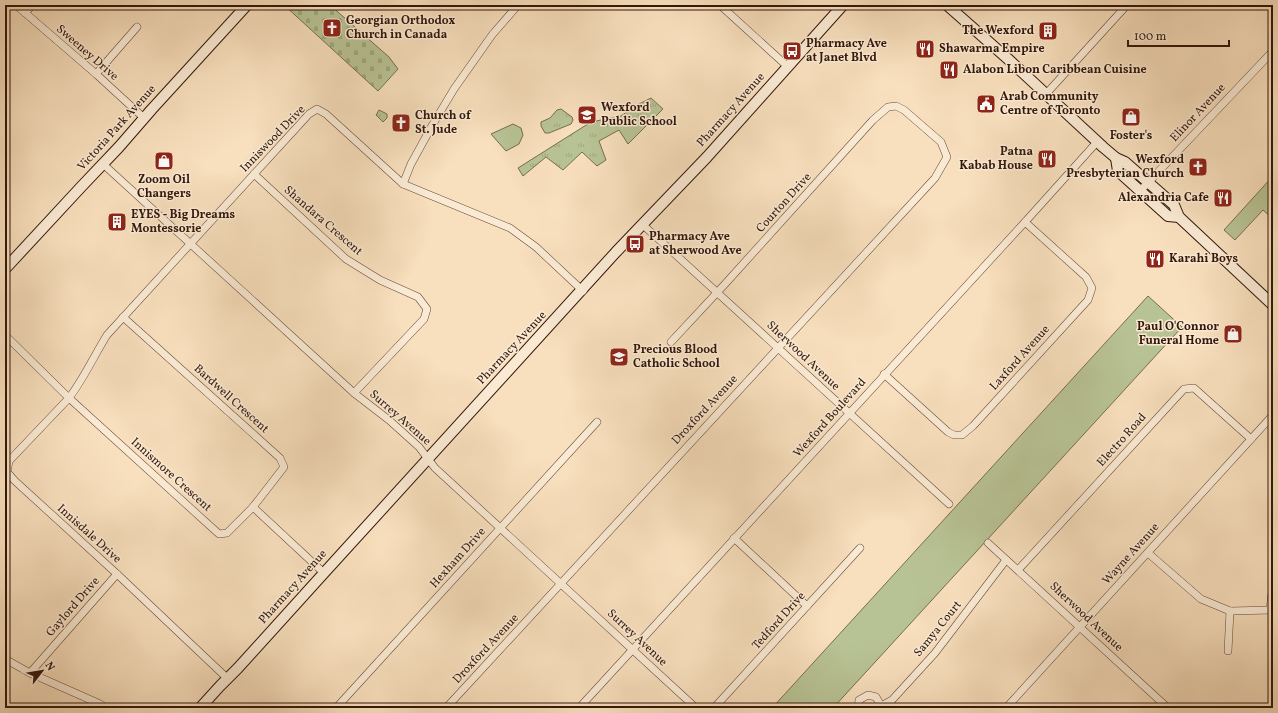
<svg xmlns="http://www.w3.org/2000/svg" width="1278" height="713" font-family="Vollkorn,serif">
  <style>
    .grass { fill: #b8c395; stroke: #766d50 }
    .cemetery { fill: url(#cemetery-stones); stroke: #766d50 }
    .park { fill: url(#park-tufts); stroke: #766d50 }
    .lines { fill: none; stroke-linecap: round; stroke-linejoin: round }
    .street-casing { stroke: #644937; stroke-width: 8 }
    .secondary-casing { stroke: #33170a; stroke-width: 12 }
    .street { stroke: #faead4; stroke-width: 7 }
    .secondary { stroke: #faead4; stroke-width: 10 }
    .labels { text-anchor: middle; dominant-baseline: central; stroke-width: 3; stroke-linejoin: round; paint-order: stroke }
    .poi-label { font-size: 12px; font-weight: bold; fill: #33170a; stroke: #faead4; text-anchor: start }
    .street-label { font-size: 12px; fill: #33170a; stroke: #faead4 }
  </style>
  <defs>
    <pattern id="cemetery-stones" width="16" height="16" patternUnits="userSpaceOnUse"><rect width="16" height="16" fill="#b8c395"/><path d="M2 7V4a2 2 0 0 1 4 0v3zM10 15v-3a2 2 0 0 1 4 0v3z" fill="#9fa77f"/></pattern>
    <pattern id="park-tufts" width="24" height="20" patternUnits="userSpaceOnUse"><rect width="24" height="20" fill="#b8c395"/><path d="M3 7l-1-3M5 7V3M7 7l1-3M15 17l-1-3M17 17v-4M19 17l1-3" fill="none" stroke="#9fa77f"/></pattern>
  </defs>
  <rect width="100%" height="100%" fill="#f8dfbd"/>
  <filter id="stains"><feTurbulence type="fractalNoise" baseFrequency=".005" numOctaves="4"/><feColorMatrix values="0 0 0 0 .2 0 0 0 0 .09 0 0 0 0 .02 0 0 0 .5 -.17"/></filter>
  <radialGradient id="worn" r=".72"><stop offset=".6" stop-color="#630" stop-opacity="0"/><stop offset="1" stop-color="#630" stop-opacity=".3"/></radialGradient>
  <g class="grass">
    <polygon points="513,124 521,128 523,135 519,144 506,151 491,134"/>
    <polygon points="1273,176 1273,219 1263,210 1235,240 1224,230"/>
    <polygon points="1148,296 1182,327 833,708 772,708"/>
  </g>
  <polygon class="cemetery" points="284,5 330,5 389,57 398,69 378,91"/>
  <g class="park">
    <polygon points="651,98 663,109 628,144 619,130 599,141 606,160 597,166 582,152 563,170 546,157 523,176 518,168 591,122 621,116 635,106"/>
    <polygon points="561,109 572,117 573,120 571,124 549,133 545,133 541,126 541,122 550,118 557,110"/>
    <polygon points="379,110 387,114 387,118 383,122 376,115"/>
  </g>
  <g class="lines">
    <g class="street-casing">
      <g id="street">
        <polyline points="16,5 96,74 144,118"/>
        <polyline points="720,5 787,66"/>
        <polyline points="25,13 32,5"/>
        <polyline points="96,74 137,27"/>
        <polyline points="1046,94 1127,5"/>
        <polyline points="103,164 354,393 389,420 419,447 435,468 696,708"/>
        <polyline points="254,174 346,259 380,280 418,297 427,309 424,319 354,393"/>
        <polyline points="403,184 411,164 433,124 454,89 492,35 518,5"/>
        <polyline points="1140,191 1273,51"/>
        <polyline points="642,224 949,504"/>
        <polyline points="123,317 280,458 284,467 253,507"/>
        <polyline points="5,335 69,398 219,534 227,533 253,507 324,573"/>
        <polyline points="884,374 948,432 954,435 962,435 973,426 1088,300 1092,288 1086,277 1025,222"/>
        <polyline points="734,538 807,606"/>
        <polyline points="988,543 1168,708"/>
        <polyline points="1148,553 1201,599 1230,611 1273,610"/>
        <polyline points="1018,570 1184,389 1194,388 1251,439"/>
        <polyline points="1270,610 1273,584"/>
        <polyline points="1228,651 1230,611"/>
        <polyline points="5,659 30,673 100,704 106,708"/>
        <polyline points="30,673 117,574"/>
        <path d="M 228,679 L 117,574 L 15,481 L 7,472 L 9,461 L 69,398 C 84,378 94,356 107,335 L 309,114 L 317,109 L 326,114 L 403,184 L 510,228 L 536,247 L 583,291"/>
        <polyline points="881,706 892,700 935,653 1006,560"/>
        <polyline points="336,708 597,422"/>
        <polyline points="446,708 935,178 947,157 941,142 904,110 896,106 888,107 873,120 725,284 671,342"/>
        <polyline points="579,708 1025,222 1097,142"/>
        <polyline points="714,708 860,548"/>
        <polyline points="858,708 859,700 868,695 876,697 881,706 880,708"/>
        <polyline points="1006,708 1273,415"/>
      </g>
    </g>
    <g class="secondary-casing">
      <g id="secondary">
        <polyline points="947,5 1008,59 1103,147 1116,158 1125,162 1174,205 1179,217 1273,305"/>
        <polyline points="1116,158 1118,171 1168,216 1179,217"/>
        <polyline points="5,269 81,187 119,147 152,109 247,5"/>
        <polyline points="200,708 220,686 238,668 324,573 616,252 707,157 843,5"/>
      </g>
    </g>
    <use href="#street" class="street"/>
    <use href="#secondary" class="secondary"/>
  </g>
  <defs>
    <g id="church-square" transform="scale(1)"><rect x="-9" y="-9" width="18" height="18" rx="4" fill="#8f2418" stroke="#faead4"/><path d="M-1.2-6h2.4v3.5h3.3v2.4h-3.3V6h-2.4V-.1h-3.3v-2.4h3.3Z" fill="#fff"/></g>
    <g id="building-square" transform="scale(1)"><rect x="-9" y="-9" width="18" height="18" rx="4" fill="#8f2418" stroke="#faead4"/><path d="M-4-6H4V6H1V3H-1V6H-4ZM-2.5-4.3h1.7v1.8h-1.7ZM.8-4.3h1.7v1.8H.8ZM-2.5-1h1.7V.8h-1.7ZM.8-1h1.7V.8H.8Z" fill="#fff"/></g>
    <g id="restaurant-square" transform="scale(1)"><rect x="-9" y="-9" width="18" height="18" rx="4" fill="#8f2418" stroke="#faead4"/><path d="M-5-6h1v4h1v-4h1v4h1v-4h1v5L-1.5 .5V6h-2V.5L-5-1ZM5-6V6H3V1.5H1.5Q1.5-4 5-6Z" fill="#fff"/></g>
    <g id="bus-square" transform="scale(1)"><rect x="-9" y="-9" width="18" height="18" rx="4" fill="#8f2418" stroke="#faead4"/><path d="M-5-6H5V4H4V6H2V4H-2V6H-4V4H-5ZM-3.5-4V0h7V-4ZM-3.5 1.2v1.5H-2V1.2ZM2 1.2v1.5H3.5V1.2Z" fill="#fff"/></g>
    <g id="civic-square" transform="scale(1)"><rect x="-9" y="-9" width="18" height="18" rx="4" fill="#8f2418" stroke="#faead4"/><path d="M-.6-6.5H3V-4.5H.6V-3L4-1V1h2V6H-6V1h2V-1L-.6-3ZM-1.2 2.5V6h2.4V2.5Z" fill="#fff"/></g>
    <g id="school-square" transform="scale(1)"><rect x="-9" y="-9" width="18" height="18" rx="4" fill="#8f2418" stroke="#faead4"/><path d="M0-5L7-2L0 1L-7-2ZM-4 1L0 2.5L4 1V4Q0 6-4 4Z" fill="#fff"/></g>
    <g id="shop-square" transform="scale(1)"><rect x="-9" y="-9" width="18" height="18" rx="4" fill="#8f2418" stroke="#faead4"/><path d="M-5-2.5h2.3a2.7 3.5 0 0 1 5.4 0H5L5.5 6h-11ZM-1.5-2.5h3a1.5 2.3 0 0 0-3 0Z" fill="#fff"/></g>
  </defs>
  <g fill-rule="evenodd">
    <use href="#church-square" x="332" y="28"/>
    <use href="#building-square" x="1048" y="31"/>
    <use href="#restaurant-square" x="925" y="49"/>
    <use href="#bus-square" x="792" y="51"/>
    <use href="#restaurant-square" x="949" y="70"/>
    <use href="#civic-square" x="986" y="104"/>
    <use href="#school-square" x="587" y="115"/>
    <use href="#shop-square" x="1131" y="117"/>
    <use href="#church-square" x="401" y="123"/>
    <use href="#restaurant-square" x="1047" y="159"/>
    <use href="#shop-square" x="164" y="161"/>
    <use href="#church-square" x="1198" y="167"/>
    <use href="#restaurant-square" x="1223" y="198"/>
    <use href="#building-square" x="117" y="222"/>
    <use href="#bus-square" x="635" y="244"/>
    <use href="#restaurant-square" x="1155" y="259"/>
    <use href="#shop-square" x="1233" y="334"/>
    <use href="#school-square" x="619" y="357"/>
  </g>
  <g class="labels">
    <g class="poi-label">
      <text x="346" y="21">Georgian Orthodox<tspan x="346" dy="14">Church in Canada</tspan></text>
      <text x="1034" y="31" text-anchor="end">The Wexford</text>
      <text x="806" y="44">Pharmacy Ave<tspan x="806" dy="14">at Janet Blvd</tspan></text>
      <text x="939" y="49">Shawarma Empire</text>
      <text x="963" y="70">Alabon Libon Caribbean Cuisine</text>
      <text x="1000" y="97">Arab Community<tspan x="1000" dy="14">Centre of Toronto</tspan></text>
      <text x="601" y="108">Wexford<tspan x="601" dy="14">Public School</tspan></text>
      <text x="415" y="116">Church of<tspan x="415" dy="14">St. Jude</tspan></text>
      <text x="1131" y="136" text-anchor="middle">Foster's</text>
      <text x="1033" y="152" text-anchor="end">Patna<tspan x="1033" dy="14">Kabab House</tspan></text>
      <text x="1184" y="160" text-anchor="end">Wexford<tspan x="1184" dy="14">Presbyterian Church</tspan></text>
      <text x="164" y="180" text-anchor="middle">Zoom Oil<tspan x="164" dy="14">Changers</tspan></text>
      <text x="1209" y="198" text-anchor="end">Alexandria Cafe</text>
      <text x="131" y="215">EYES - Big Dreams<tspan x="131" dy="14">Montessorie</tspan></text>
      <text x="649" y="237">Pharmacy Ave<tspan x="649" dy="14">at Sherwood Ave</tspan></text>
      <text x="1169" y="259">Karahi Boys</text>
      <text x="1219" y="327" text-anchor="end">Paul O'Connor<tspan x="1219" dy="14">Funeral Home</tspan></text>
      <text x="633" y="350">Precious Blood<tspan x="633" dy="14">Catholic School</tspan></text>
    </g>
    <g class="street-label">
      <text transform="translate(87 53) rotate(41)">Sweeney Drive</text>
      <text transform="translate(731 110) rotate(-48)">Pharmacy Avenue</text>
      <text transform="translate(1198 113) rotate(-47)">Elinor Avenue</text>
      <text transform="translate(117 128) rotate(-48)">Victoria Park Avenue</text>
      <text transform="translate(273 139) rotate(-46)">Inniswood Drive</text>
      <text transform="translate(784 203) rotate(-48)">Courton Drive</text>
      <text transform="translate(323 221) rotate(41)">Shandara Crescent</text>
      <text transform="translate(512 348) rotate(-47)">Pharmacy Avenue</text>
      <text transform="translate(803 356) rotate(43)">Sherwood Avenue</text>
      <text transform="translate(1020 358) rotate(-48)">Laxford Avenue</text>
      <text transform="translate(231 399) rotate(42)">Bardwell Crescent</text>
      <text transform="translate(705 410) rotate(-47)">Droxford Avenue</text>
      <text transform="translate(400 418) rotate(41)">Surrey Avenue</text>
      <text transform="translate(830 418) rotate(-48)">Wexford Boulevard</text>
      <text transform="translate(1122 440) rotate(-48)">Electro Road</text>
      <text transform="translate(171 475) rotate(42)">Innismore Crescent</text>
      <text transform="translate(89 534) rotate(42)">Innisdale Drive</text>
      <text transform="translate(1131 554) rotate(-48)">Wayne Avenue</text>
      <text transform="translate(458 558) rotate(-48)">Hexham Drive</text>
      <text transform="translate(293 587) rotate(-48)">Pharmacy Avenue</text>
      <text transform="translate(73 607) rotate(-49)">Gaylord Drive</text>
      <text transform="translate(1086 617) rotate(43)">Sherwood Avenue</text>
      <text transform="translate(779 621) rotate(-48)">Tedford Drive</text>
      <text transform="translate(938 629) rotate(-51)">Samya Court</text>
      <text transform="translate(637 638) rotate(43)">Surrey Avenue</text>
      <text transform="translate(486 649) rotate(-47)">Droxford Avenue</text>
    </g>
  </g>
  <rect width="1278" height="713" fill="none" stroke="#f8dfbd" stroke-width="20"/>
  <rect x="6" y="6" width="1266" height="701" fill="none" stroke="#33170a" stroke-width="2"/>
  <rect x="10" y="10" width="1258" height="693" fill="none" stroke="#33170a"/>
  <g transform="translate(42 671) rotate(59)" stroke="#faead4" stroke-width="3" paint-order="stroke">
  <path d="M0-3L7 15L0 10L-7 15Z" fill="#33170a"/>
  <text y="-6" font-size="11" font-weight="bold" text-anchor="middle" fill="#33170a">N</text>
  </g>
  <path d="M1128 40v6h101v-6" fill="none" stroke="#33170a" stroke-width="2"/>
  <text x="1134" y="40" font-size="12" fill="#33170a" stroke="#faead4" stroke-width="3" paint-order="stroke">100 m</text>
  <rect width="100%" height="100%" filter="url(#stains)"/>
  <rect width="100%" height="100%" fill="url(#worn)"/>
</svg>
